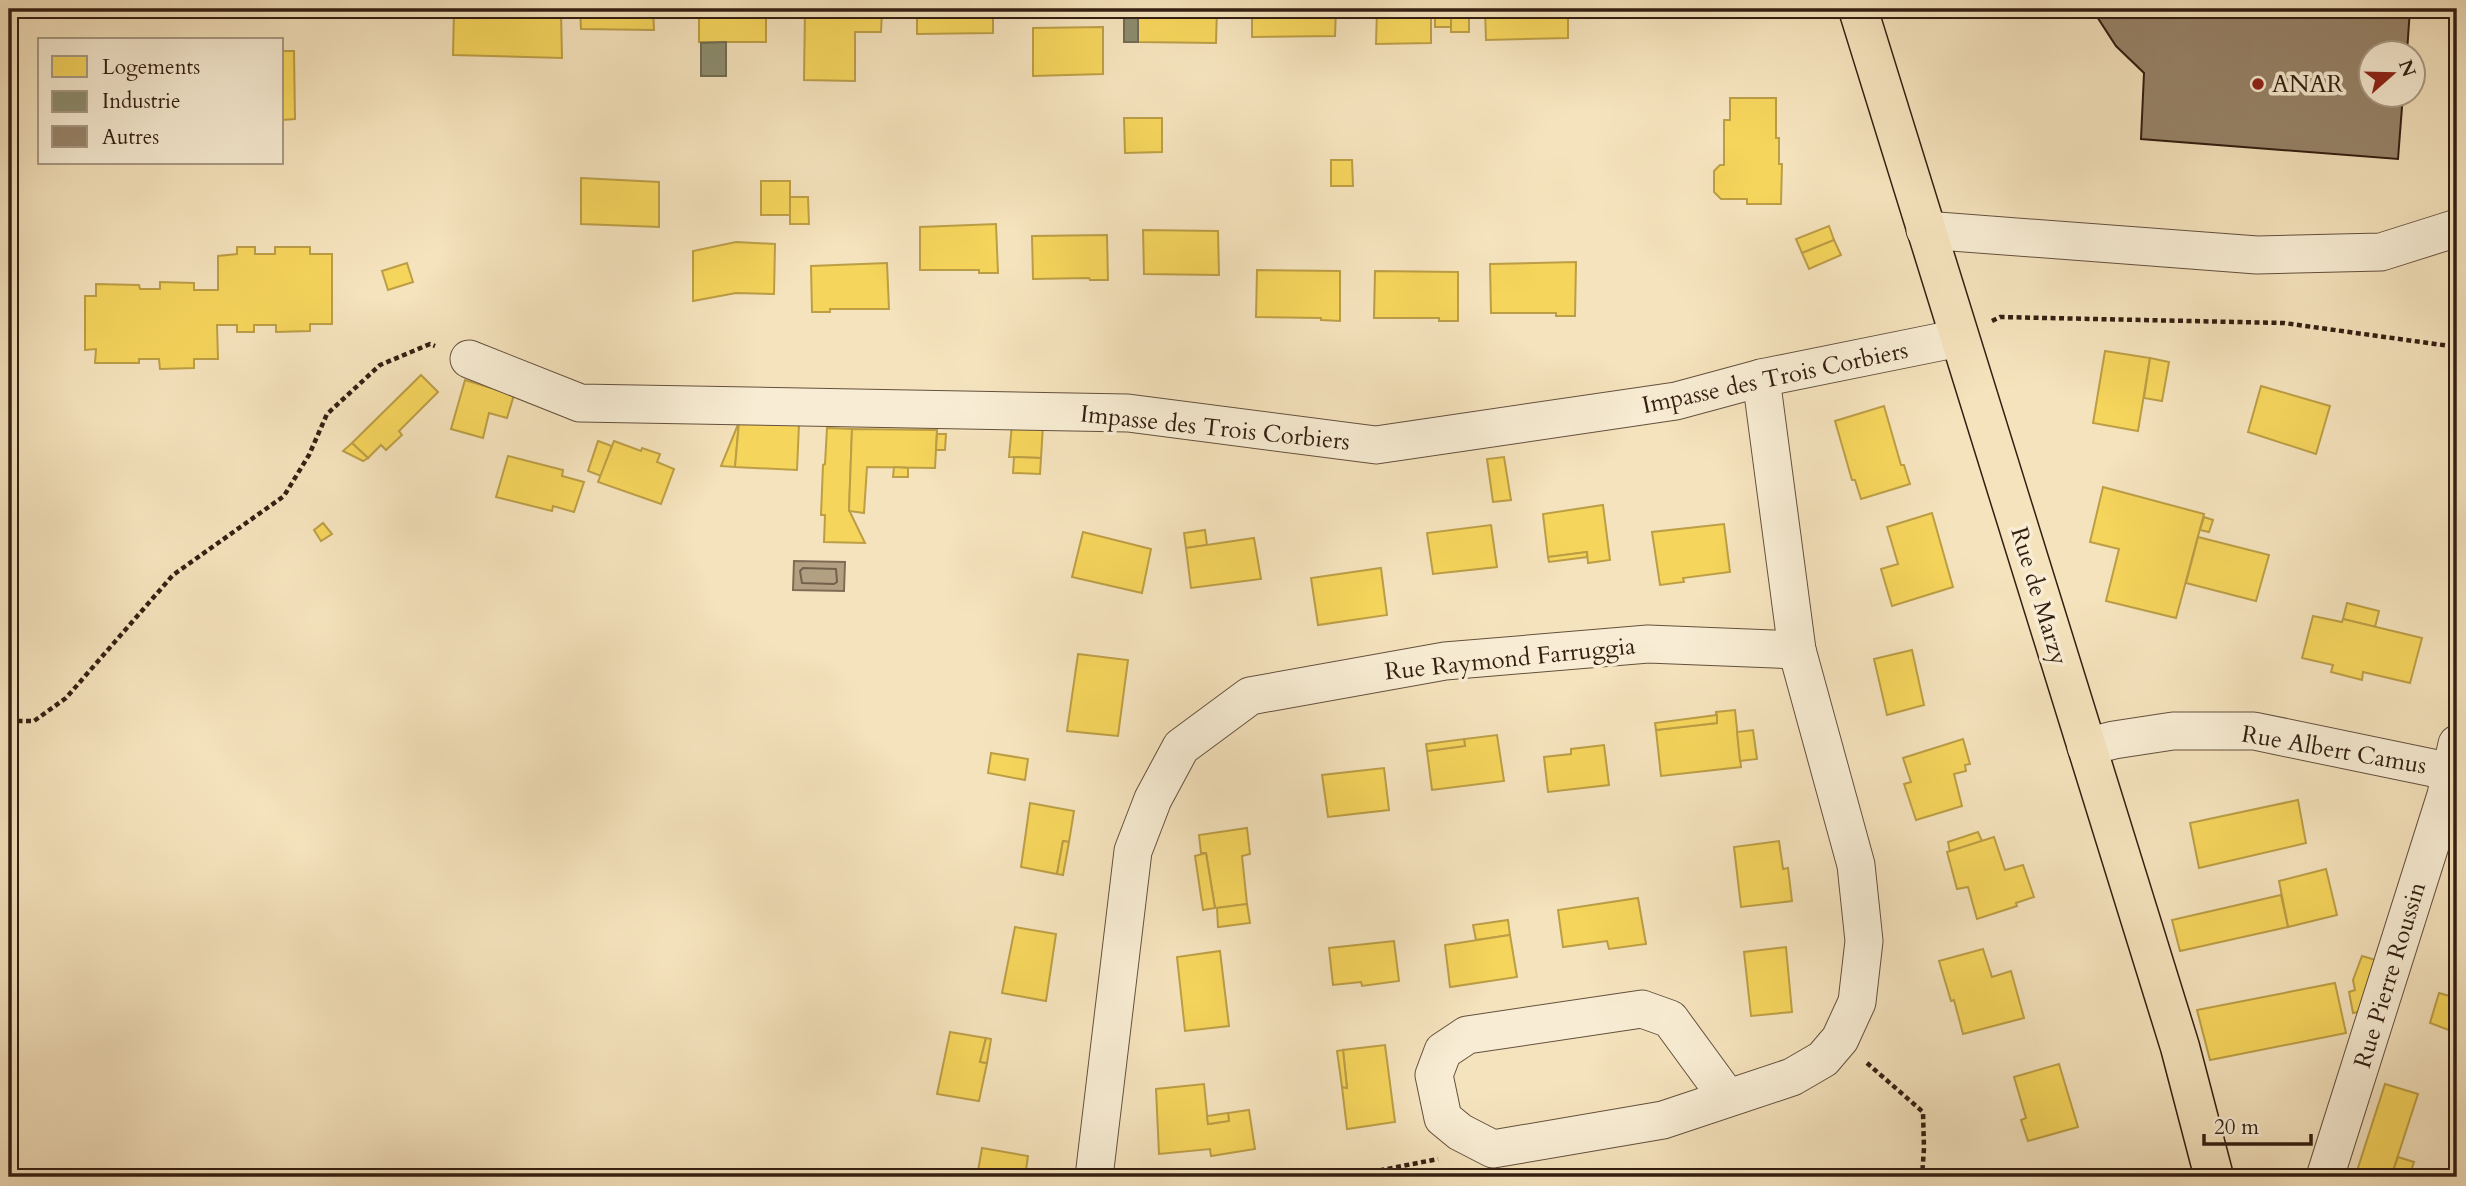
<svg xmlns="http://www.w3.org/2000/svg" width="2466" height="1186" font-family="Cardo,serif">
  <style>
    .water { fill: #b3a083; stroke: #806c56; stroke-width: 2 }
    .homes { fill: #f6d55c; stroke: #bc9e46; stroke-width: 2 }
    .industry { fill: #8c8c6e; stroke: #716b52; stroke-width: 2 }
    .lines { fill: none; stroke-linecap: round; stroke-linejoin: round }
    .shore { stroke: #73604a; stroke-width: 2 }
    .building { fill: #98856b; stroke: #331f12; stroke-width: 2 }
    .minor-casing { stroke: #64503d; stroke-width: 39 }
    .major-casing { stroke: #331f12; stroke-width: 41 }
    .path { stroke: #331f12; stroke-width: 4.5; stroke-dasharray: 5 3.5; stroke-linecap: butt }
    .minor { stroke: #f8edd4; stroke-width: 37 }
    .major { stroke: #f5e3bd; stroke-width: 38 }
    .poi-dot { fill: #8f2418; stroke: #f8edd4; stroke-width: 2.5 }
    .labels { text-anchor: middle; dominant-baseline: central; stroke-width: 7; stroke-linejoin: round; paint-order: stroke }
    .poi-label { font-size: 24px; fill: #331f12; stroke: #f8edd4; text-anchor: start }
    .street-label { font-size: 24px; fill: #331f12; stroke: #f8edd4 }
  </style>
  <rect width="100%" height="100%" fill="#f5e3bd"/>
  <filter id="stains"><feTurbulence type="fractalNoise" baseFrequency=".00286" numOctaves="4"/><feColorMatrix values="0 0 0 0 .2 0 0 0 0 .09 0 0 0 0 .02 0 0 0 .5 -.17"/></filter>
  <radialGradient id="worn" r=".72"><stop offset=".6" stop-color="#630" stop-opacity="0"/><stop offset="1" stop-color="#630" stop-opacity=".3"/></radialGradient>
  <polygon class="water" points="794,561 845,562 844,591 793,590"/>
  <g class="homes">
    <polygon points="454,9 561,11 562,58 453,55"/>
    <polygon points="580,9 653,9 654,30 581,29"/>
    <rect x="699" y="9" width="67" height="33"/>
    <polygon points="805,9 882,9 881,32 855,32 855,81 804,80"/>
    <polygon points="917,9 993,9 993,33 917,34"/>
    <polygon points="1138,9 1217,9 1216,43 1138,42"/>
    <polygon points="1252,9 1336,9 1335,36 1252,37"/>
    <polygon points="1377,9 1431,9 1431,43 1376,44"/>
    <rect x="1435" y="9" width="16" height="18"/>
    <rect x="1451" y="9" width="18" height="23"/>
    <polygon points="1485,9 1568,9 1568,38 1486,40"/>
    <polygon points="1103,27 1103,74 1033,76 1033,28"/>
    <polygon points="282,51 294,51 295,119 282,120"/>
    <polygon points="1730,98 1776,98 1776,138 1779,138 1779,164 1782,164 1781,204 1747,204 1747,199 1721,199 1714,192 1714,171 1720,165 1724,165 1724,120 1730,120"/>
    <polygon points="1124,118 1162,118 1162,152 1125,153"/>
    <polygon points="1331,160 1352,160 1353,186 1331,186"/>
    <polygon points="581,178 659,182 659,227 581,224"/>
    <rect x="761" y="181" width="29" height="34"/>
    <polygon points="790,197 808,197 809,224 790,224"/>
    <polygon points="996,224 998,273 979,273 979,270 920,270 920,227"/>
    <polygon points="1829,226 1834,240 1802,253 1796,239"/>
    <polygon points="1143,230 1218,231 1219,275 1144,274"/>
    <polygon points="1107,235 1108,280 1090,280 1089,278 1033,279 1032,236"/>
    <polygon points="1834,240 1841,255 1809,269 1802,253"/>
    <polygon points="736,242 775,244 774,294 736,293 693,301 693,251"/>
    <polygon points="237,247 255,247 255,254 275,254 275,247 310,247 310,254 332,254 332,324 310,324 310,331 276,332 276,325 254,325 254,332 237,332 237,325 217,325 218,359 194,359 194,368 160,369 159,359 139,359 139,363 95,363 96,349 85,350 85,296 96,296 96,284 139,285 140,289 160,289 160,282 194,283 194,290 218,290 218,256 237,254"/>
    <polygon points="1576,262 1575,316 1556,316 1556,313 1491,313 1490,264"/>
    <polygon points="407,263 413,282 388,290 382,271"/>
    <polygon points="887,263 889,309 830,309 830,312 812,312 811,266"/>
    <polygon points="1257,270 1340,271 1340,321 1321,320 1321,318 1256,317"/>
    <polygon points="1375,271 1458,272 1458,321 1439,321 1439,318 1374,318"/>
    <polygon points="2105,351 2150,358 2138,431 2093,423"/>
    <polygon points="2150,358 2169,362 2162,401 2144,398"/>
    <polygon points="421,375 438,392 399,431 402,435 386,450 381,445 368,458 352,443"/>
    <polygon points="465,380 514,395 507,418 489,413 483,438 451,429"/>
    <polygon points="2261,386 2330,406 2316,454 2248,432"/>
    <polygon points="1884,406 1901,465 1904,465 1910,484 1861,499 1855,480 1852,480 1835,421"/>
    <polygon points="739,422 735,467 721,466"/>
    <polygon points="739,422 799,424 797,470 735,467"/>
    <polygon points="1012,424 1043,425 1041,458 1009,457"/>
    <polygon points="827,428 852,429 849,510 865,543 824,542 825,515 821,515 823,465 825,464"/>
    <polygon points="852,429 937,430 935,468 867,467 864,513 849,511"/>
    <polygon points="937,434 946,434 945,450 936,450"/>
    <polygon points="598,441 612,446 601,476 588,471"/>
    <polygon points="614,441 641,451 642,448 660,454 657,462 674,469 661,504 598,482"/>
    <polygon points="352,443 368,458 363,461 343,451"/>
    <polygon points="508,456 563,470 562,476 584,482 574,512 553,506 552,511 496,497"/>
    <polygon points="1014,457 1041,458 1040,474 1013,473"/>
    <polygon points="1504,457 1511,500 1493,502 1487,459"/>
    <polygon points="894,467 908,468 908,477 893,477"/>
    <polygon points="2103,487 2204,514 2176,618 2106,601 2119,549 2090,542"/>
    <polygon points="1603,505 1610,560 1588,563 1587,552 1548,557 1543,514"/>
    <polygon points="1932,513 1953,587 1892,606 1881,569 1898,564 1887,527"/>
    <polygon points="2204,517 2213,520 2209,532 2200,530"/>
    <polygon points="323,523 332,534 321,541 314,530"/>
    <polygon points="1724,524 1730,572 1683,578 1684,582 1660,585 1652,532"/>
    <polygon points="1491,525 1497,567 1433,574 1427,533"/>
    <polygon points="1205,530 1207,545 1186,548 1184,533"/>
    <polygon points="1083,532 1151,549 1142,593 1072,577"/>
    <polygon points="2198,537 2269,555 2256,601 2186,583"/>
    <polygon points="1254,538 1261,579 1191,588 1186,548"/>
    <polygon points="1587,552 1587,557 1549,562 1548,557"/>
    <polygon points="1381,568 1387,615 1318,625 1311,578"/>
    <polygon points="2347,603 2379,611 2375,627 2343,619"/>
    <polygon points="2313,616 2342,622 2343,619 2422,638 2410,683 2363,672 2362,680 2331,672 2333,665 2302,658"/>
    <polygon points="1912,650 1924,705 1887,715 1874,659"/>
    <polygon points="1078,654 1128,660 1118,736 1067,731"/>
    <polygon points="1735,710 1741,767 1661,776 1656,730 1717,723 1716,712"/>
    <polygon points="1717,715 1717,723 1656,730 1655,723"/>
    <polygon points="1753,730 1757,759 1740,761 1737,732"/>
    <polygon points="1497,735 1504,781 1432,790 1427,751 1465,746 1464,739"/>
    <polygon points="1464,739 1465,746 1427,751 1426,744"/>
    <polygon points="1963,739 1970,764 1965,765 1966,771 1954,774 1962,806 1916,820 1904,784 1911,782 1903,758"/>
    <polygon points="1604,745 1609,785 1548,792 1544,757 1571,754 1571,749"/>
    <polygon points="991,753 1028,759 1025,780 988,773"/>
    <polygon points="1384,768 1389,810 1328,817 1322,775"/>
    <polygon points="2298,800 2306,843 2199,868 2190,823"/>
    <polygon points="1030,803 1074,811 1069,842 1063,841 1057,874 1021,867"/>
    <polygon points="1247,828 1250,854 1242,856 1247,904 1215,908 1206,853 1201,853 1199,835"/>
    <polygon points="1978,832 1982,841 1950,852 1948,842"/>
    <polygon points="1994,837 2005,870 2023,865 2034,897 2016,903 2017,906 1977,919 1968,887 1957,889 1947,852"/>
    <polygon points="1063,841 1069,842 1063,875 1057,874"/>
    <polygon points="1779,841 1783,869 1788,868 1792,901 1741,907 1734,847"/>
    <polygon points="1206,853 1215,908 1203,910 1195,856"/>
    <polygon points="2326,869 2337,915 2288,927 2279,881"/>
    <polygon points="2281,895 2288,927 2180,951 2172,920"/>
    <polygon points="1638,898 1646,944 1609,949 1607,941 1563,947 1558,910"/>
    <polygon points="1247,904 1250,923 1218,927 1217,908"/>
    <polygon points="1508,920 1510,935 1476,940 1473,925"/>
    <polygon points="1015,927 1056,934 1046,1001 1002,993"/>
    <polygon points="1510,935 1517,977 1450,987 1445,945"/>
    <polygon points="1394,941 1399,981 1362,986 1361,982 1333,985 1329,948"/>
    <polygon points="1786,947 1792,1012 1751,1016 1744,952"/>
    <polygon points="1983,949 1992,977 2011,971 2024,1018 1963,1034 1954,1000 1951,1001 1939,961"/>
    <polygon points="1220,951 1229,1026 1185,1031 1177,957"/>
    <polygon points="2362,956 2379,961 2363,1011 2353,1013 2349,992 2355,990 2353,980"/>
    <polygon points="2335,983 2346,1033 2210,1060 2197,1010"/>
    <polygon points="2439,993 2457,998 2457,1024 2454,1032 2430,1023"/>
    <polygon points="950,1032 986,1038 980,1062 987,1063 979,1101 937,1094"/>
    <polygon points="986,1038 991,1039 987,1063 980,1062"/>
    <polygon points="1385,1045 1395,1122 1347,1129 1342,1087 1347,1088 1343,1050"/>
    <polygon points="1343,1050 1347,1088 1342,1087 1337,1051"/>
    <polygon points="2059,1064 2078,1127 2028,1141 2021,1120 2026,1118 2014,1077"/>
    <polygon points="1204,1084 1208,1124 1229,1121 1228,1113 1249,1110 1255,1149 1211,1156 1210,1149 1159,1154 1156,1089"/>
    <polygon points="2385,1084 2418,1094 2391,1177 2355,1177"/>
    <polygon points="1228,1113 1229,1121 1208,1124 1207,1116"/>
    <polygon points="982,1148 1028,1156 1025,1177 977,1177"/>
    <polygon points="2398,1157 2414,1162 2409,1177 2391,1177"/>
    <polygon points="1804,1170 1874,1176 1874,1177 1804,1177"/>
    <polygon points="1709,1171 1731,1172 1730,1177 1709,1177"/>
    <polygon points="1731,1172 1765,1175 1765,1177 1730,1177"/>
  </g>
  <g class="industry">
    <rect x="1124" y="9" width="14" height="33"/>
    <polygon points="726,42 726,76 701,76 701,43"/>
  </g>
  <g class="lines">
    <polygon class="shore" points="803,568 836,569 837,582 834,584 802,583 800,571"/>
  </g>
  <polygon class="building" points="2092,9 2410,9 2407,52 2372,52 2372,94 2403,94 2398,159 2141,139 2144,73 2116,46"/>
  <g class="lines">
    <g class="minor-casing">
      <g id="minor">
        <polyline points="1925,230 2257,255 2381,252 2457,228"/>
        <polyline points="469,359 580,403 1128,413 1376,445 1676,401 1761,378 1959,338"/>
        <polyline points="2086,747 2114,740 2173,731 2254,731 2457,773"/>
        <polyline points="1727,1097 1670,1019 1642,1009 1467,1035 1443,1051 1434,1075 1443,1118 1460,1132 1493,1149 1663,1120 1792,1077 1823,1059 1840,1039 1857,1002 1864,941 1856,865 1797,650 1761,378"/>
        <polyline points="1094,1177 1133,851 1153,799 1181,747 1250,696 1445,661 1648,644 1797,650"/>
        <polyline points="2325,1177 2446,795 2457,744"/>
      </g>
    </g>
    <g class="major-casing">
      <polyline id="major" points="1858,9 2180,1047 2214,1177"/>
    </g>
    <g class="path">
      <polyline points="1992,321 2000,317 2284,323 2457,347"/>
      <polyline points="9,721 34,721 66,698 173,575 284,496 309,455 327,414 380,365 430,344 435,346"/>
      <polyline points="1867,1063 1923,1112 1924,1148 1922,1177"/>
      <polyline points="1346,1177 1438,1159"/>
    </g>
    <use href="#minor" class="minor"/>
    <use href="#major" class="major"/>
  </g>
  <circle class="poi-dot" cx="2258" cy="84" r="7"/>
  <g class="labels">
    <g class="poi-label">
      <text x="2272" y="84">ANAR</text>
    </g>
    <g class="street-label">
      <text transform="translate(1775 378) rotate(-12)">Impasse des Trois Corbiers</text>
      <text transform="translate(1215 428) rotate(6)">Impasse des Trois Corbiers</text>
      <text transform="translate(2039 596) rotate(73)">Rue de Marzy</text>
      <text transform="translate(1510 659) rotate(-6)">Rue Raymond Farruggia</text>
      <text transform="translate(2334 750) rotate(10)">Rue Albert Camus</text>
      <text transform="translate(2390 975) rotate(-73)">Rue Pierre Roussin</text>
    </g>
  </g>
  <rect width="2466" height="1186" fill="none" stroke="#f5e3bd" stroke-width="35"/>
  <rect x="10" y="10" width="2445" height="1165" fill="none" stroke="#331f12" stroke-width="3.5"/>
  <rect x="18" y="18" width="2431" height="1151" fill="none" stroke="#331f12" stroke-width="2"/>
  <rect x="38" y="38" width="245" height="126" fill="#f8edd4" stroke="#a99b86" stroke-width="2"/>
  <rect x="52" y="56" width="35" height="21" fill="#f6d55c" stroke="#a99b86" stroke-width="2"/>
  <text x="102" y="74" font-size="21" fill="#331f12">Logements</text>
  <rect x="52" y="91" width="35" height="21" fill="#8c8c6e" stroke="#a99b86" stroke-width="2"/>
  <text x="102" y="108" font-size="21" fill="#331f12">Industrie</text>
  <rect x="52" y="126" width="35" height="21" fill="#98856b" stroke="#a99b86" stroke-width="2"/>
  <text x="102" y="144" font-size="21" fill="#331f12">Autres</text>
  <g transform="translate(2392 74) rotate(70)"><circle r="33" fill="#f8edd4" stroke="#a99b86" stroke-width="2"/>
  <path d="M0-5L12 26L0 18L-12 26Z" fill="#8f2418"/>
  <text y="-10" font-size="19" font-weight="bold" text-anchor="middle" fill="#331f12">N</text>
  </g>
  <path d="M2204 1134v10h107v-10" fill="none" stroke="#331f12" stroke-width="3.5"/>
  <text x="2214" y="1134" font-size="21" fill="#331f12" stroke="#f8edd4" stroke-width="5" paint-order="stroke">20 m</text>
  <rect width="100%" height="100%" filter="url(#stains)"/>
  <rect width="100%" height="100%" fill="url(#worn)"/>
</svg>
